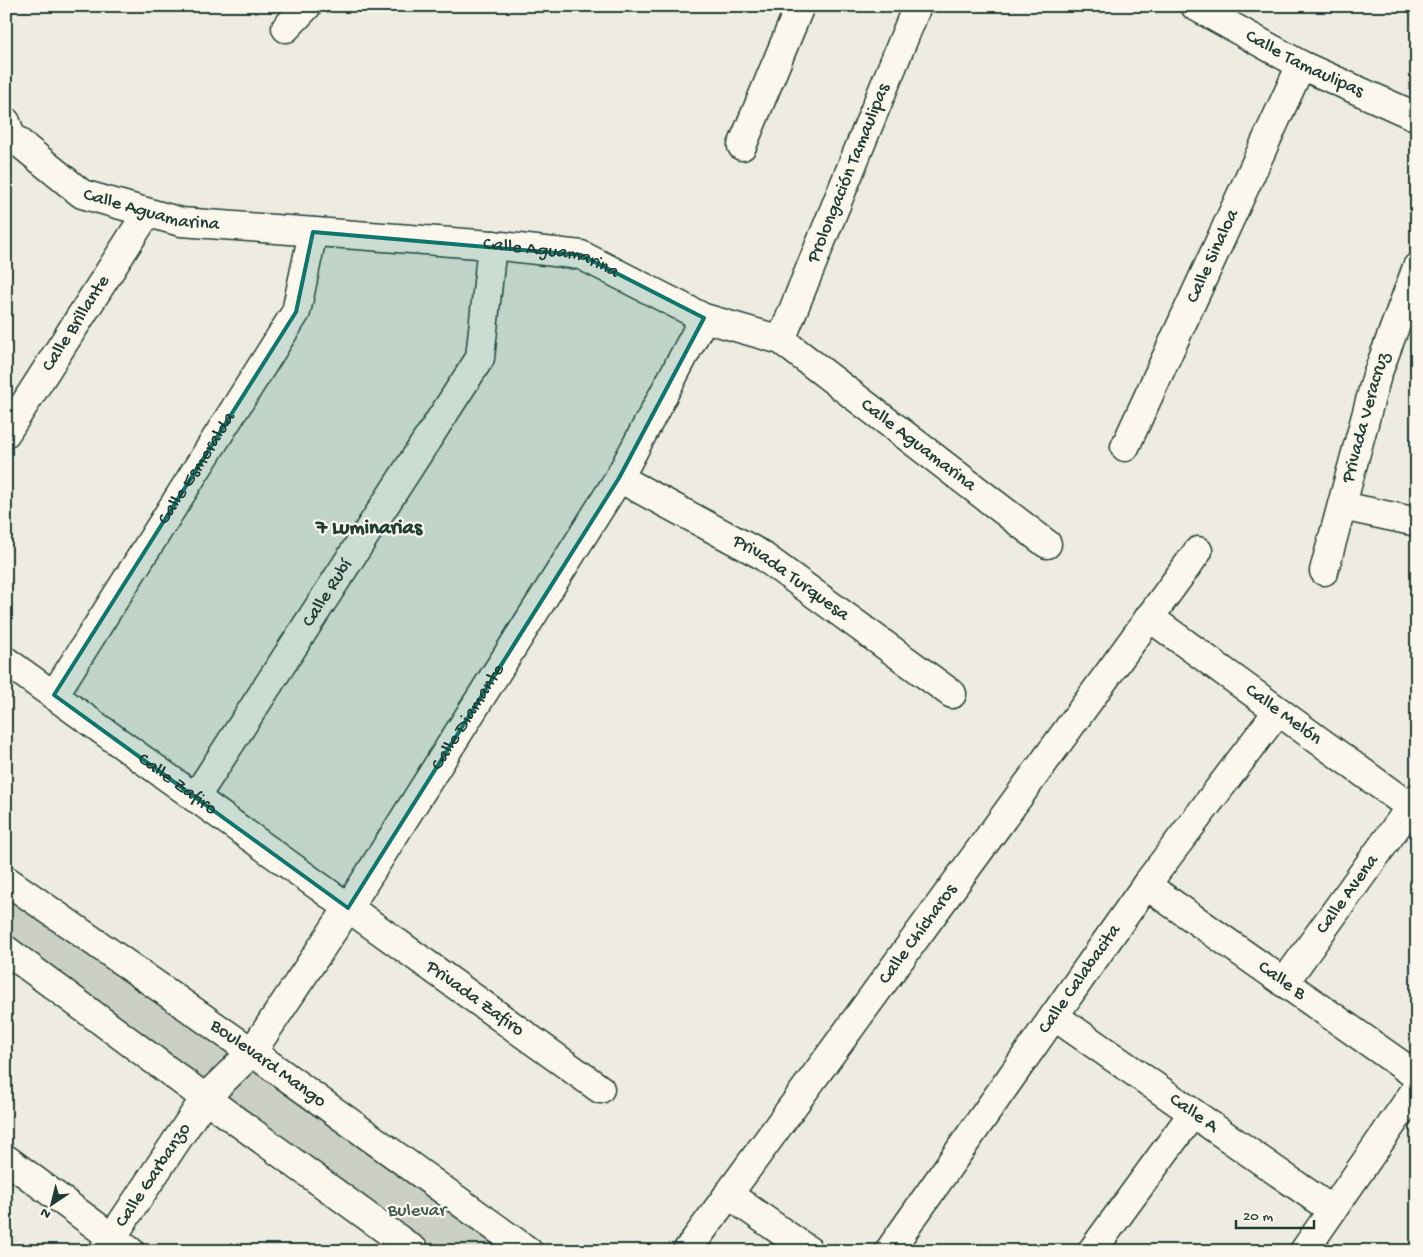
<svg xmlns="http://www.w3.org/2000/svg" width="1423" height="1257" font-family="'Gochi Hand',sans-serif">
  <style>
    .green { fill: #cbcfc4; stroke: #75867c }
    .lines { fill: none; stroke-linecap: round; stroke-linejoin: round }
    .street-casing { stroke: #1f3d34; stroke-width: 31 }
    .street { stroke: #fbf7ec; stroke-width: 28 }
    .marked { fill: #0f766e; fill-opacity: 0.2; stroke: #0f766e; stroke-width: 4; stroke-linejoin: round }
    .labels { text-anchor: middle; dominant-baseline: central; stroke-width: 4.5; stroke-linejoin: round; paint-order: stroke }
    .street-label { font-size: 19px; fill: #1f3d34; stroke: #fbf7ec }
    .park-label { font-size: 19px; fill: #415a51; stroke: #fbf7ec }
    .quarter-label { font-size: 21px; font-weight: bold; fill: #1f3d34; stroke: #fbf7ec }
  </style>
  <rect width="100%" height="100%" fill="#eeece1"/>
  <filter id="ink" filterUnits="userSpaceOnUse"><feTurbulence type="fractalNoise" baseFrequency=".02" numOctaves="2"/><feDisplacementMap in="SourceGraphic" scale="10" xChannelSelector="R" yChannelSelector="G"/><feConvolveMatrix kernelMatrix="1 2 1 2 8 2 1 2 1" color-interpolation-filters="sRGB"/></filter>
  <g filter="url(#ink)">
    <polygon class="green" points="6,880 531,1251 415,1251 6,950"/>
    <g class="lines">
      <g class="street-casing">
        <g id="street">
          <path id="s1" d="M 1195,6 L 1301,65 L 1417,117"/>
          <polyline points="286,28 307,6"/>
          <path id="s2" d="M 6,122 L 11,136 L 82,194 L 181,222 L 492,245 L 581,255 L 704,318 L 781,340 L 1047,544"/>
          <polyline points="742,146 800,6"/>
          <path id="s3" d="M 781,340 L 917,6"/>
          <path id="s4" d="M 6,433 L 147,213"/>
          <path id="s5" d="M 1125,447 L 1301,65"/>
          <path id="s6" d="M 619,478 L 760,554 L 952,694"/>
          <polyline points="1342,506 1417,522"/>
          <path id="s7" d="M 1324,571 L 1377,375 L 1417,267"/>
          <path id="s8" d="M 1149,617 L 1417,812"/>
          <path id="s9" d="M 6,661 L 600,1089"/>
          <path id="s10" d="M 54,695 L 296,312 L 313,232"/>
          <path id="s11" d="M 195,798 L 480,358 L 492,245"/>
          <path id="s12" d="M 6,880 L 252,1052 L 528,1251"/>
          <path id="s13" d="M 1146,885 L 1417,1076"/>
          <polyline points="6,950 205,1098 415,1251"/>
          <path id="s14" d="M 1284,983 L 1417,798"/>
          <path id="s15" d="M 1054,1016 L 1332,1210"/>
          <polyline points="6,1159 130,1251"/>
          <polyline points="728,1194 809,1251"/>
          <path id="s16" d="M 103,1251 L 205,1098 L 252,1052 L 348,908 L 619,478 L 704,318"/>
          <path id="s17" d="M 687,1251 L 1198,551"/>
          <path id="s18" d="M 889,1251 L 1146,885 L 1278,711"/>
          <polyline points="1092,1251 1193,1113"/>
          <polyline points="1304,1251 1417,1088"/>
        </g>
      </g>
      <use href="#street" class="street"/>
    </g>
  </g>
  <path class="marked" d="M 313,232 L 581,255 L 704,318 L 619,478 L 348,908 L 54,695 L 296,312 Z"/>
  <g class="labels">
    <g class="street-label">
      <text stroke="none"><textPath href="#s1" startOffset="124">Calle Tamaulipas</textPath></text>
      <text stroke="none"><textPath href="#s3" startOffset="180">Prolongación Tamaulipas</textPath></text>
      <text stroke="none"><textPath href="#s2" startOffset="178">Calle Aguamarina</textPath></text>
      <text stroke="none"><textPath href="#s5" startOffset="210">Calle Sinaloa</textPath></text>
      <text stroke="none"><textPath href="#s2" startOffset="582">Calle Aguamarina</textPath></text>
      <text stroke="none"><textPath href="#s4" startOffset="130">Calle Brillante</textPath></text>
      <text stroke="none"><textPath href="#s7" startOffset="159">Privada Veracruz</textPath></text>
      <text stroke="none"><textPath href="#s2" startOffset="1002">Calle Aguamarina</textPath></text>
      <text stroke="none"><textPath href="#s10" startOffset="268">Calle Esmeralda</textPath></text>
      <text stroke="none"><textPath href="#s6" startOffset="199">Privada Turquesa</textPath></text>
      <text stroke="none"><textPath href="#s11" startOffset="244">Calle Rubí</textPath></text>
      <text stroke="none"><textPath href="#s8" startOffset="166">Calle Melón</textPath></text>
      <text stroke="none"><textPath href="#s16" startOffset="648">Calle Diamante</textPath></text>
      <text stroke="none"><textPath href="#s9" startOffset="211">Calle Zafiro</textPath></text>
      <text stroke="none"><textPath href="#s14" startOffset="109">Calle Avena</textPath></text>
      <text stroke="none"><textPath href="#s17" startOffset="392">Calle Chícharos</textPath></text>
      <text stroke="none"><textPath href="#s18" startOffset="332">Calle Calabacita</textPath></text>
      <text stroke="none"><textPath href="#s13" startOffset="166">Calle B</textPath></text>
      <text stroke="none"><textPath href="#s9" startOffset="578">Privada Zafiro</textPath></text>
      <text stroke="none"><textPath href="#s12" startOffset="320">Boulevard Mango</textPath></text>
      <text stroke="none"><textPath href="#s15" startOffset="170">Calle A</textPath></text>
      <text stroke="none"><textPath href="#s16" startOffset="91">Calle Garbanzo</textPath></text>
    </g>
    <g class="park-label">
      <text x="417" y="1211">Bulevar</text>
    </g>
    <g class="quarter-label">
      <text x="369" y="529">7 Luminarias</text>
    </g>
  </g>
  <rect width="1423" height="1257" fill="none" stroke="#fbf7ec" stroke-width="25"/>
  <rect x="12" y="12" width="1398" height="1232" fill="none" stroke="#1f3d34" stroke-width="2" filter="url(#ink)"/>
  <g transform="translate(52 1204) rotate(215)" stroke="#fbf7ec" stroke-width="4" paint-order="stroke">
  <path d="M0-4L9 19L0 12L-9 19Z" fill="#1f3d34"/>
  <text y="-8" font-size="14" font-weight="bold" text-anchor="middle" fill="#1f3d34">N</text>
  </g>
  <path d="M1236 1220v8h78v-8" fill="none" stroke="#1f3d34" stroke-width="2.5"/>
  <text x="1243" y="1220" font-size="15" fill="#1f3d34" stroke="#fbf7ec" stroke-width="4" paint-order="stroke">20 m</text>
</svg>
